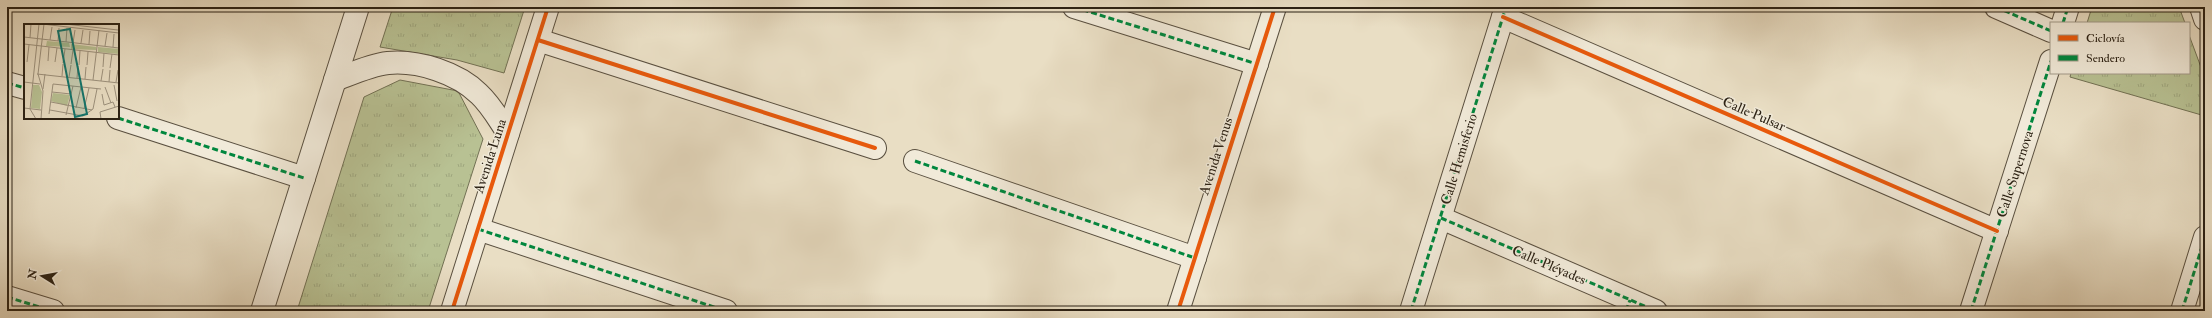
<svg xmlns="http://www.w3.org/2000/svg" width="2212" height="318" font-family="'IM FELL Double Pica',serif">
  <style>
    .park { fill: url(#park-tufts); stroke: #727154 }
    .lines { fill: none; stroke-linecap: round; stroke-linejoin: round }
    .minor-casing { stroke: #5a5040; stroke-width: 24 }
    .tertiary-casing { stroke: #5a5040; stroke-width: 24 }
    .minor { stroke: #f1ead9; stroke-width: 22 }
    .tertiary { stroke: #f1ead9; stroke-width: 22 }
    .quiet { stroke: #00873e; stroke-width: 3; stroke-dasharray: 6 3; stroke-linecap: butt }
    .cycleway-casing { stroke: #f1ead9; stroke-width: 6 }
    .cycleway { stroke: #e8590c; stroke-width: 4 }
    .labels { text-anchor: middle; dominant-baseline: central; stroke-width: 3; stroke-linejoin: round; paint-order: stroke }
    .street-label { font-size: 14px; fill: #2b2114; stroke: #f1ead9 }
    .inset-road { fill: none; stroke: #9d927e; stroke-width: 1 }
    .view { fill: #0f766e; fill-opacity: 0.15; stroke: #0f766e; stroke-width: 2 }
    .inset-edge { fill: none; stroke: #2b2114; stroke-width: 2 }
  </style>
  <defs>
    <pattern id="park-tufts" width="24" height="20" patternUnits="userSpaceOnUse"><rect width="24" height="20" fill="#b8c193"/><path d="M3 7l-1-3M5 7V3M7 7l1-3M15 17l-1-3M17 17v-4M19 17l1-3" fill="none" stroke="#9ea67e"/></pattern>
  </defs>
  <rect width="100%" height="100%" fill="#e9dec4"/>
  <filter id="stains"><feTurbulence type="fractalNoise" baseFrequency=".005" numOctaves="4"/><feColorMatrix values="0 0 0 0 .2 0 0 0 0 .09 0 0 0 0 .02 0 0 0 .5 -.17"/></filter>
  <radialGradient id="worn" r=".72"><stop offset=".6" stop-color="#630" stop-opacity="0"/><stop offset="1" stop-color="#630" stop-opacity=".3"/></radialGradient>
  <g class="park">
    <polygon points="393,7 525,7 504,73 457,60 380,47"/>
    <polygon points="2092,7 2179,7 2185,23 2087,23"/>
    <polygon points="2189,35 2205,78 2205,116 2070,77 2071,73 2189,73"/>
    <polygon points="400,80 458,91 483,139 428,311 297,311 364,97"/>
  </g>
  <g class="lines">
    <g class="minor-casing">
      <g id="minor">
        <polyline points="1074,7 1257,64"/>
        <polyline points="1996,7 2051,31"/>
        <polyline points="2201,7 2205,19"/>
        <polyline points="1503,17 1997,231"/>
        <polyline points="2063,23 2068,7"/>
        <polyline points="538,40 875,148"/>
        <polyline points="7,83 25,88"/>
        <polyline points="118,118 304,178"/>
        <polyline points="915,161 1195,258"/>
        <polyline points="1441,218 1656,311"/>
        <polyline points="478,229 726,311"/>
        <polyline points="7,297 53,311"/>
        <polyline points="1178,311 1275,7"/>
        <polyline points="1411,311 1506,7"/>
        <polyline points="1971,311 2051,61"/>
        <polyline points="2182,311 2205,237"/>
      </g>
    </g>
    <g class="tertiary-casing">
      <g id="tertiary">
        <path d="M 335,80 C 351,74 370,65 388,63 C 418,60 458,73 479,94 C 491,105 499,120 508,133"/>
        <polyline points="262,311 358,7"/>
        <polyline points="452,311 548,7"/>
      </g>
    </g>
    <use href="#minor" class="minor"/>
    <use href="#tertiary" class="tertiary"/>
    <g class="quiet">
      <polyline points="1074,7 1257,64"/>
      <polyline points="1996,7 2051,31"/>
      <polyline points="2201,7 2205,19"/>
      <polyline points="2063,23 2068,7"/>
      <polyline points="7,83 25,88"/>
      <polyline points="118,118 304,178"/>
      <polyline points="915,161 1195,258"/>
      <polyline points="1441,218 1656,311"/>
      <polyline points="478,229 726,311"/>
      <polyline points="7,297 53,311"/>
      <polyline points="1411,311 1506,7"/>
      <polyline points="1626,311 1630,300"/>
      <polyline points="1971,311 2051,61"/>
      <polyline points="2182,311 2205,237"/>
    </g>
    <g class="cycleway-casing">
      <g id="cycleway">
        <polyline points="1503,17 1997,231"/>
        <polyline points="538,40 875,148"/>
        <polyline points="452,311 548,7"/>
        <polyline points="1178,311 1275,7"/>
      </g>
    </g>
    <use href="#cycleway" class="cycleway"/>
  </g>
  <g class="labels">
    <g class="street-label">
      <text transform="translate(1754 114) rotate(23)">Calle Pulsar</text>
      <text transform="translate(490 156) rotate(-72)">Avenida Luna</text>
      <text transform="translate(1216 156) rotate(-72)">Avenida Venus</text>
      <text transform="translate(1459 159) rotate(-73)">Calle Hemisferio</text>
      <text transform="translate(2015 174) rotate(-72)">Calle Supernova</text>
      <text transform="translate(1549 265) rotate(23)">Calle Pléyades</text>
    </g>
  </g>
  <g transform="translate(24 24)">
    <rect width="95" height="95" fill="#e9dec4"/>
    <path d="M 9,61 L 15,61 L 18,68 L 16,85 L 7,84 Z" fill="#b8c193"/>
    <path d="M 23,17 L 45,19 L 46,23 L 22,22 ZM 47,20 L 72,23 L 72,26 L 47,25 ZM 74,23 L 95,25 L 95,30 L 74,28 ZM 29,69 L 46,71 L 43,82 L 27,77 Z" fill="#b8c193"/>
    <path class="inset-road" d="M 18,0 L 95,9M 41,0 L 94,6M 0,13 L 95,24M 6,14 L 7,0M 26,16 L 28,3M 34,17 L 35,4M 42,18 L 43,4M 49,19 L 51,6M 57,19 L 59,6M 0,20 L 95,31M 65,20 L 66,7M 81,22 L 83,9M 89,23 L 90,10M 24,37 L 25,23M 3,38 L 5,21M 31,38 L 33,24M 39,39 L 41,25M 47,40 L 49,26M 55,41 L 56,27M 63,41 L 64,28M 79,43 L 80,29M 86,44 L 88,30M 13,50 L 95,59M 38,52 L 39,40M 45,53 L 47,41M 53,54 L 54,42M 61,55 L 62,43M 69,56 L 75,6M 77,57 L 79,45M 0,58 L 16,60M 85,58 L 86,46M 92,58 L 94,46M 90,61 L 93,77M 81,63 L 87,79M 19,65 L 21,50M 28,68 L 47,70M 78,70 L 80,81 L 89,78 L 91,83M 27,78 L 68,86M 0,84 L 17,86M 52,84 L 57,63M 60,85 L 65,64M 26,86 L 59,92 L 69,85 L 73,65M 25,90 L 29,60 L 77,65M 42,91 L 49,62M 12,95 L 6,85 L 15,0M 17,95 L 19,67 L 14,50 L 20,0M 77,95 L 76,88 L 95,82"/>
    <path class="view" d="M 46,5 L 63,90 L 51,93 L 34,7 Z"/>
    <rect width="95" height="95" class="inset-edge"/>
  </g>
  <rect width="2212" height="318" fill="none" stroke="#e9dec4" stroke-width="24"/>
  <rect x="8" y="8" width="2196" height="302" fill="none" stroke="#2b2114" stroke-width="2"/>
  <rect x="12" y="12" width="2188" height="294" fill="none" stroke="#2b2114"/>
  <rect x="2050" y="22" width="140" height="52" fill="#f1ead9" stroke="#a29a8a"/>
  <rect x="2058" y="35" width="20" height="6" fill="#e8590c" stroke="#a29a8a"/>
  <text x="2086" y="42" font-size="12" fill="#2b2114">Ciclovía</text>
  <rect x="2058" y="55" width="20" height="6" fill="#00873e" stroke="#a29a8a"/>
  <text x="2086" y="62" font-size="12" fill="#2b2114">Sendero</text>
  <g transform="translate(42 276) rotate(281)" stroke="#f1ead9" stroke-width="3" paint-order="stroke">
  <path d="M0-3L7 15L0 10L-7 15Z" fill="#2b2114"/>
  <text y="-6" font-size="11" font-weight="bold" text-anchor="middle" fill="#2b2114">N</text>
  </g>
  <rect width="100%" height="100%" filter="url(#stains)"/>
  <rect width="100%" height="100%" fill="url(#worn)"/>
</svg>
